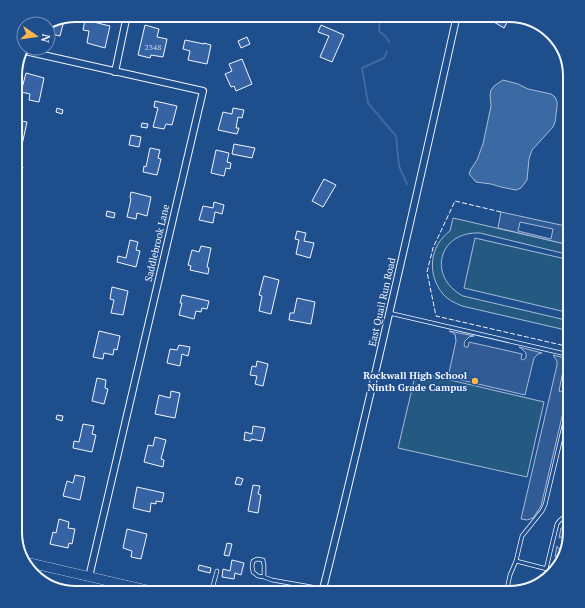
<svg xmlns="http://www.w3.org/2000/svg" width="585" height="608" font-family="'PT Serif',serif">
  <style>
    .green { fill: #245a82; stroke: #a8bbd7 }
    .parking { fill: #305b95; stroke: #a8bbd7; fill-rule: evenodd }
    .water { fill: #3b69a3; stroke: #a8bbd7 }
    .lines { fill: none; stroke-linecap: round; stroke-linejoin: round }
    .stream { stroke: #3b69a3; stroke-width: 2 }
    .building { fill: #3563a3; stroke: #f2f6ff }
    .lane-casing { stroke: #f2f6ff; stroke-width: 4.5 }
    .street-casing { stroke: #f2f6ff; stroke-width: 8 }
    .secondary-casing { stroke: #f2f6ff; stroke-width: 10 }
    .lane { stroke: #1f4e8c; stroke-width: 3 }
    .street { stroke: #1f4e8c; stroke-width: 6 }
    .secondary { stroke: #1f4e8c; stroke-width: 9 }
    .fence { stroke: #f2f6ff; stroke-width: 1; stroke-dasharray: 5 2; stroke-linecap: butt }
    .poi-dot { fill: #ffb74d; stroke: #1f4e8c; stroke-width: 1.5 }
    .labels { text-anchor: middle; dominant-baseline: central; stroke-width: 3; stroke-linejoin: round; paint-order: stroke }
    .number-label { font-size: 8px; fill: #c3d1e8 }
    .street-label { font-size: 10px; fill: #f2f6ff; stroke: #1f4e8c }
    .poi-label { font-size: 10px; font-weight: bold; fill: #f2f6ff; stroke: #1f4e8c; text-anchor: end }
    .rim { fill: none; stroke: #f2f6ff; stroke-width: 2 }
  </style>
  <rect width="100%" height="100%" fill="#1f4e8c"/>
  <g class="green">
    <path d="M 453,218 L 570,245 L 570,255 L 480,233 C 438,231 427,277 463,296 L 570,321 L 570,331 L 462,306 C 455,303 448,300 443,294 C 427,275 429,246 450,231 Z"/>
    <polygon points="475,238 570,260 570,313 464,288"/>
    <polygon points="416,372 544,402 527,477 398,448"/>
  </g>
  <g class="parking">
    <path d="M 501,212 L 570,227 L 570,235 L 567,235 L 565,244 L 498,228 ZM 520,222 L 553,229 L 551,239 L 518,231 Z"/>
    <polygon points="449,331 474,336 469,337 465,341 464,344 465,347 468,347 469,342 522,354 521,359 523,360 526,358 526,353 522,349 519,347 542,353 538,354 534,358 525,395 448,377 456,341 455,334"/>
    <polygon points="553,355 568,359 565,361 559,391 560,392 569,387 541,506 533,518 527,520 521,519 557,365 557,361"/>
    <polygon points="569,525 570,525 570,532 564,559 561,563 561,557 556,556 555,557 557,546 559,549 561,548 563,537 561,537 559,538 561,528 568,529"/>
  </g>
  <polygon class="water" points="503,80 518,84 528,89 551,94 555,97 557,102 557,107 555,122 553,127 532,150 529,159 527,180 521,188 516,190 501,187 491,184 476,182 469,174 471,169 477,160 483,144 491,106 490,95 491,90 494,86"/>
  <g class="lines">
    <g class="stream">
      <polyline points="380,15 379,31 386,37 389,42"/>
      <polyline points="387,51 384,58 362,68 368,103 396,136 399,166 407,184"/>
    </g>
  </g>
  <g class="building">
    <polygon points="482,15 511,15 504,28"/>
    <polygon points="64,20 60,36 48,33 48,26"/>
    <polygon points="85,20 110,26 105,48 87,43 89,31 83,30"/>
    <polygon points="145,25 159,29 157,37 167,39 163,57 151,55 150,58 138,55"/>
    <polygon points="321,25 344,35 332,62 320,57 329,36 318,32"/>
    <polygon points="247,37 250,44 241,48 238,41"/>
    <polygon points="185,40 204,44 204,43 211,45 207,64 188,60 190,51 183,49"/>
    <polygon points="242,59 252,84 236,91 234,86 231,87 225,74 232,71 229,64"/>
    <polygon points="26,73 44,78 39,102 29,100 30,94 21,92"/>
    <polygon points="155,101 177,106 172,125 166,124 164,129 153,127 158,108 154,107"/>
    <polygon points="57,108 63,110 62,114 56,112"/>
    <polygon points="233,108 244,110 242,118 238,117 236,128 239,128 237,134 218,130 223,112 232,114"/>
    <polygon points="15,120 27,122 22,145 15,144"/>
    <polygon points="142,123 148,124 147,128 141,127"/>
    <polygon points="131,135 141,137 139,147 129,145"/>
    <polygon points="234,144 255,148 252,158 232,154"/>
    <polygon points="150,148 160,150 158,158 161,159 157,175 143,172 144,166 146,167"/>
    <polygon points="216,150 229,153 227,162 231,163 230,169 226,168 224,176 211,173"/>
    <polygon points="15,165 23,167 17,192 15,192"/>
    <polygon points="324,179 336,185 323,207 312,201"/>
    <polygon points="131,192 151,197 147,216 137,213 136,219 127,217 131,199 130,198"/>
    <polygon points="214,202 224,205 222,214 215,212 213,223 199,220 203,206 213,208"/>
    <polygon points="107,211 115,213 114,218 106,216"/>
    <polygon points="297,231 306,233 304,241 314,243 310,258 296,254 299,240 295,239"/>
    <polygon points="130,240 138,242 136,250 140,251 136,267 117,262 118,256 126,258"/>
    <polygon points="201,246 211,248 207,267 209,268 208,274 190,270 191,266 188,265 192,250 199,252"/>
    <polygon points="264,276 279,280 271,314 259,311 262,296 259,295"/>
    <polygon points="112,287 128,291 123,315 111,313 114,300 110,299"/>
    <polygon points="182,295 209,301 207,309 202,308 201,312 196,311 194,319 179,315 182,303 180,303"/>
    <polygon points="297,298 315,302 311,324 289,320 290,313 294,313"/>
    <polygon points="99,331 120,336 117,350 114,349 113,355 104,353 103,359 93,357"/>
    <polygon points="179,345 190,347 188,356 182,354 180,366 167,363 170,349 177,350"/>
    <polygon points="257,361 268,364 263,386 255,384 257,376 250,375 252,366 256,367"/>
    <polygon points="97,378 106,380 105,388 108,389 104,404 92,401"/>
    <polygon points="171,391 180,393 175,418 155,414 159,395 170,398"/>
    <polygon points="57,415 63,416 62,421 56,419"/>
    <polygon points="83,424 94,426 92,434 96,435 92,452 73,448 74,441 79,442"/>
    <polygon points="253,426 265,428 262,441 251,439 251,441 244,440 245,432 252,434"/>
    <polygon points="155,437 166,440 161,459 164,460 163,467 144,462 148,445 153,446"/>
    <polygon points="75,475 85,477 80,500 63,496 67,481 73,483"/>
    <polygon points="237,477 243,479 241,485 235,484"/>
    <polygon points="253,485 260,486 258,494 261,495 258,513 248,511"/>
    <polygon points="137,487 164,493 162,502 156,501 156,504 151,503 150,512 133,508"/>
    <polygon points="59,519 69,522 68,528 75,529 72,544 69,543 68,548 50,544 53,532 56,533"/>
    <polygon points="127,529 147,534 141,559 131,557 132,551 123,548"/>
    <polygon points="227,543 232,544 229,556 224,555"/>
    <polygon points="232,560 244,563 241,575 235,573 234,579 222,577 223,569 230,571"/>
    <polygon points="199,565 211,568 210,573 198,570"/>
  </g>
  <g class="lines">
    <g class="lane-casing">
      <g id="lane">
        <polyline points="389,313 570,355"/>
        <polyline points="516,561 555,571"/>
        <path d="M 546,569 L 557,524 C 560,519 564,516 570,516"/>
        <polyline points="264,577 258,576 253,572 252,566 253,561 257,559 263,560 264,565 264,577 272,580 323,589"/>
        <polyline points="211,593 217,571"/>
        <polyline points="506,593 510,575 516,561 522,536 542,511 545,505 570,400"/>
      </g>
    </g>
    <g class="street-casing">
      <g id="street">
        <polyline points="25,51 203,91 89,577"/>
        <polyline points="115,72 127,15"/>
        <path d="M 322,593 C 370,401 414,208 457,15"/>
      </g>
    </g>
    <g class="secondary-casing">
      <polyline id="secondary" points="26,562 160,593"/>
    </g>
    <use href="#lane" class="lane"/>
    <use href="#street" class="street"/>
    <use href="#secondary" class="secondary"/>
    <polyline class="fence" points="501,212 455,201 433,248 427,272 436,316 570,347"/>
  </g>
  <circle class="poi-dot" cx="475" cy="381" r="4"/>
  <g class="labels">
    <g class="number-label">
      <text x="153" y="47">2348</text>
    </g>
    <g class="street-label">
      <text transform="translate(157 243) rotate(-77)">Saddlebrook Lane</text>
      <text transform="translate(382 302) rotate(-77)">East Quail Run Road</text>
    </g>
    <g class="poi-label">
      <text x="467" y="375">Rockwall High School<tspan x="467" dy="12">Ninth Grade Campus</tspan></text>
    </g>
  </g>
  <path d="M0 0H585V608H0ZM76 22H509A54 54 0 0 1 563 76V532A54 54 0 0 1 509 586H76A54 54 0 0 1 22 532V76A54 54 0 0 1 76 22Z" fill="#1f4e8c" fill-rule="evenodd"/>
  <path class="rim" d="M76 22H509A54 54 0 0 1 563 76V532A54 54 0 0 1 509 586H76A54 54 0 0 1 22 532V76A54 54 0 0 1 76 22Z"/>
  <g transform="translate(36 36) rotate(103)"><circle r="19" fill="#1f4e8c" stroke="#7391ba"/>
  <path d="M0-3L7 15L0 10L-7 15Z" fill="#ffb74d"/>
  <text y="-6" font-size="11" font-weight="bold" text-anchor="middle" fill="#f2f6ff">N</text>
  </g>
</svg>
